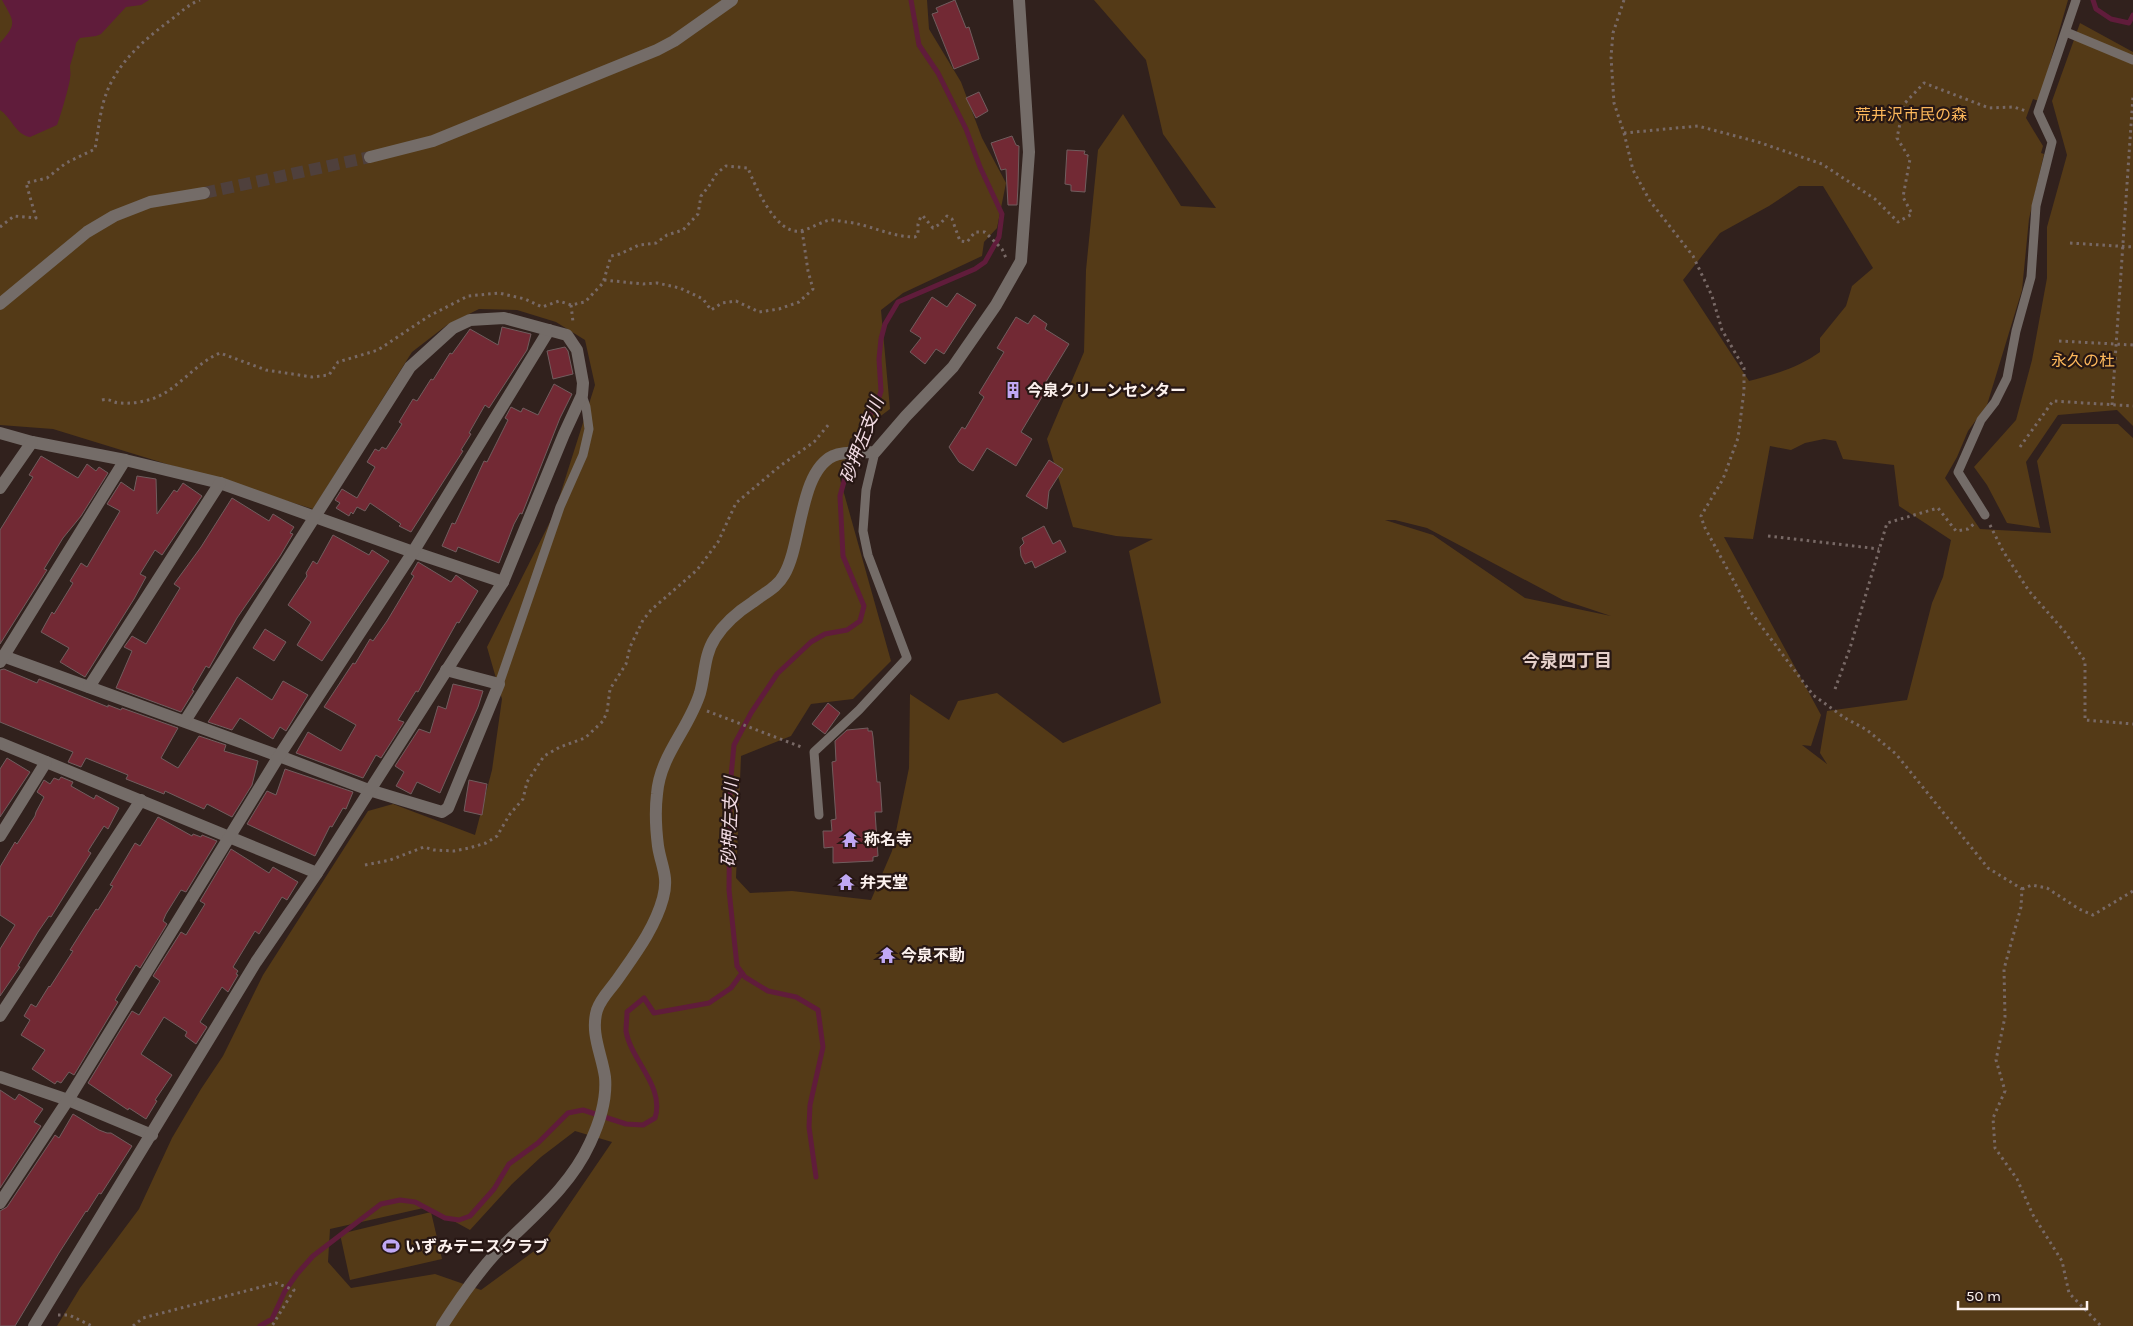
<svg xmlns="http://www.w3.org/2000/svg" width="2133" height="1326" font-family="Karla,'Noto Sans JP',sans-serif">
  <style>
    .green { fill: #543a17; fill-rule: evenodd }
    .water { fill: #601c3b }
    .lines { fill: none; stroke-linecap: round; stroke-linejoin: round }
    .stream { stroke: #601c3b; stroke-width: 5 }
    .building { fill: #722934; stroke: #715d5e }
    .tertiary-tunnel { stroke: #4f403c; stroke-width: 12; stroke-dasharray: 12 6; stroke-linecap: butt }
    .path { stroke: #786966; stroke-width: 3; stroke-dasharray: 2.5 4; stroke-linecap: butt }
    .service { stroke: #746c68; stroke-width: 9 }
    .minor { stroke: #746c68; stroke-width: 12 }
    .tertiary { stroke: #746c68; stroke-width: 12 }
    .labels { text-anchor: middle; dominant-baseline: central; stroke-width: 4.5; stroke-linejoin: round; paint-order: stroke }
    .park-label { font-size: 16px; fill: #fcb75b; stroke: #271714 }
    .poi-label { font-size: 16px; font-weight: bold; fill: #fcf1ee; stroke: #271714; text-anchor: start }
    .water-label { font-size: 18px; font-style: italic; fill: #f4dde5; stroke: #271714 }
    .neighbourhood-label { font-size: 18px; font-weight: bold; fill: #e5cfca; stroke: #271714 }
  </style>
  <rect width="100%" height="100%" fill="#31211d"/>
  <g class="green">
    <path d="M 0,0 L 927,0 L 929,29 L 961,82 L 982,138 L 1006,183 L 997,228 L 984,242 L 982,256 L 903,293 L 881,310 L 890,409 L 850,439 L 840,479 L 891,661 L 853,699 L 811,704 L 791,736 L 741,756 L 736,878 L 750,893 L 792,891 L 871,900 L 892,851 L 909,768 L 910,694 L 949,720 L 958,701 L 997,693 L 1063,743 L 1161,703 L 1129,551 L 1153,539 L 1116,536 L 1073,527 L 1047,439 L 1084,352 L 1086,270 L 1098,150 L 1123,114 L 1181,206 L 1216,208 L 1163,134 L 1146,60 L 1094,0 L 2068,0 L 2039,101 L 2033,99 L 2026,118 L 2043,146 L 2041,153 L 2044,154 L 2029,219 L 2022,290 L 1987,405 L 1968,431 L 1957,457 L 1945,478 L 1980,529 L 2051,533 L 2037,461 L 2062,424 L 2118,424 L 2133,438 L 2133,1326 L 57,1326 L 80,1288 L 139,1209 L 172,1138 L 201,1089 L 223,1056 L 263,975 L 368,811 L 393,804 L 475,835 L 492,770 L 502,699 L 487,647 L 554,514 L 595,385 L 585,340 L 556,322 L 517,310 L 479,309 L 447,325 L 412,352 L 313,509 L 53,429 L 0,425 ZM 1799,186 L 1823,186 L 1873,268 L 1852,286 L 1846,306 L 1820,338 L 1820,352 C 1799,367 1774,375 1749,381 L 1683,280 L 1720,233 L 1769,206 ZM 1824,439 L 1836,441 L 1843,459 L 1894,465 L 1899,506 L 1951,540 L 1943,577 L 1932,603 L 1907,700 L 1827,711 L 1820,753 L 1827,764 L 1802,745 L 1811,746 L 1821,715 L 1724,537 L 1753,539 L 1770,446 L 1791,450 L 1805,443 ZM 1385,520 L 1395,520 L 1427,528 L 1563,600 L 1611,616 L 1525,598 L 1433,535 ZM 575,1131 L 612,1142 L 541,1246 L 481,1290 L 435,1274 L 351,1288 L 328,1262 L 330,1229 L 428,1207 L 470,1230 L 512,1184 L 541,1157 Z"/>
    <polygon points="2080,23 2133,52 2133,426 2117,410 2058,415 2026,462 2040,528 2007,523 1987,485 1974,467 2016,420 2032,360 2047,278 2047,227 2067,155 2052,101"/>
    <polygon points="431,1212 442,1259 350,1280 340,1234"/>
  </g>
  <path class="water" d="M 2,0 L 149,0 L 141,5 L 126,7 L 101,34 L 96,36 L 80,38 L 76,43 C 75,51 72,58 70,66 C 70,70 71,74 70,78 C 70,84 59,121 57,125 L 30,137 C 16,135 11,117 0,110 L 0,43 C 18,23 14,22 2,0 Z"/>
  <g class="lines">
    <g class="stream">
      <polyline points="2093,0 2096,9 2111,19 2129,23 2133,15"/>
      <polyline points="816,1177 809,1127 810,1105 823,1047 818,1010 796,997 768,991 745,977 737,966 729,890 730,787 734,745 751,713 777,674 811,642 825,634 847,630 860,621 864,606 843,556 840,496 847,471 862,427 877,404 881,391 879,359 881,339 885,324 898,302 975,269 985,262 999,237 1002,214 980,167 966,129 938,73 919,45 911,0"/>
      <path d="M 260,1326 L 272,1319 L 285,1291 L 297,1274 L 313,1256 L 381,1204 L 400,1200 L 415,1202 L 445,1218 L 459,1220 L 470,1216 L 494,1189 L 509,1164 L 538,1143 L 568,1113 L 583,1110 L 626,1124 L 643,1125 L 655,1118 C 665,1086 631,1061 626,1031 C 626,1025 627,1018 627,1012 L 644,998 L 654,1013 L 709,1003 L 731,988 L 742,973"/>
    </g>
  </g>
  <g class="building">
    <polygon points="955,0 966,28 969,27 979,59 954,69 932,14 938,12 936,8"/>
    <polygon points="979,92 988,111 976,118 966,98"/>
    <polygon points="1012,136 1016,145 1019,146 1018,186 1017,205 1008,205 1006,169 1001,170 991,143"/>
    <polygon points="1067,150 1085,151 1084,154 1088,155 1085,192 1071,191 1071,185 1065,184"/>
    <polygon points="957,293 976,305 944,354 936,349 925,364 910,352 921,338 910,331 932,297 947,307"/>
    <polygon points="1034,315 1047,324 1045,329 1069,344 1044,385 1048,387 1021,432 1032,439 1016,466 987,448 973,471 959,462 949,447 962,427 965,429 984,397 979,393 1004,352 997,348 1016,317 1028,324"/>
    <polygon points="502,327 531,334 527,350 489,408 485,405 469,433 471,434 461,450 463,451 411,532 399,526 401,524 370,503 365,511 357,507 353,514 351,512 349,516 336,508 340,503 335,500 342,489 357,498 375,467 367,462 375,449 379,451 382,447 386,449 402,424 399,422 413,399 417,401 431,379 433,380 450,353 452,354 470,329 498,345"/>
    <polygon points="565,347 568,351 573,374 553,379 547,351"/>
    <polygon points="554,384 572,394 560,418 522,514 520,513 514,524 499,563 458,547 456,552 442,546 452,523 455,524 484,461 487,462 508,420 505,418 511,407 521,412 523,408 538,415"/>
    <polygon points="41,456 78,478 87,464 96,471 99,467 108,473 81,516 63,538 44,569 47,570 0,644 0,530 33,477 29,475"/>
    <polygon points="1049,460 1063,469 1049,491 1047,509 1026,496"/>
    <polygon points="137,476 156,479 157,514 174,490 177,492 183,483 202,496 162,555 155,550 140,574 146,577 134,599 85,677 60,662 69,648 41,632 52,612 54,614 73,583 70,581 81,563 87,567 120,511 107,504 121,482 134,491"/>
    <polygon points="232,498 269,521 273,514 294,527 290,533 293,534 280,556 237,618 209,668 206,666 192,690 194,691 181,712 116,688 132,651 124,647 132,636 146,644 180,588 174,584 201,547"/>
    <polygon points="1044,526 1053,544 1060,540 1066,552 1035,568 1032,561 1025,564 1021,556 1020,547 1024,543 1022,538"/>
    <polygon points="333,535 369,555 372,550 389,561 322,661 297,645 311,622 288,605 307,576 306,573 313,561 317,564"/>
    <polygon points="418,562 451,582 456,575 478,591 459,623 457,622 418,692 416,691 398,720 404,722 381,758 376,755 363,778 296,753 308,732 341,751 356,725 324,707 353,663 355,664 370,639 373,641 387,621 414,576 411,574"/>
    <polygon points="265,629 286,642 274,661 253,648"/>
    <polygon points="4,669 37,683 39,679 108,707 108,705 121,710 122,708 178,728 161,758 178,768 199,736 226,745 224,751 258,761 252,785 232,817 207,804 204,809 165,791 164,794 126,779 128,775 86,758 81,767 68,762 73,752 0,722 0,670"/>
    <polygon points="237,677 272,700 283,681 308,695 286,731 280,727 273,739 240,718 232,730 208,722"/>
    <polygon points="453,684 483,691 478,707 440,793 417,782 411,794 396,786 404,772 395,766 419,729 430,733 438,706 446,709"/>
    <polygon points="828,703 840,713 825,734 812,724"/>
    <polygon points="868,728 868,731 872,731 873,737 877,782 880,782 882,812 875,812 878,856 873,857 873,861 833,863 833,847 824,848 823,831 832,831 831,820 836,819 832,762 836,761 835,741 847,730"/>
    <polygon points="7,758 30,772 0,817 0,769"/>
    <polygon points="285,769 353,792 346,809 343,808 332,827 330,826 315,856 247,824 267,791 276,795"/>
    <polygon points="61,777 73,782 71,786 94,799 96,795 119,808 108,829 104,826 88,851 91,853 51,917 49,916 38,932 18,966 20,967 0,996 0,949 15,925 0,915 0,867 15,842 17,844 35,816 36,812 44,797 37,792 44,780 50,784 54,778 59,780"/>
    <polygon points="469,780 487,784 482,815 464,811"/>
    <polygon points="158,817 192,836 193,834 201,837 202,835 217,841 186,892 181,890 166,914 163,921 167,924 140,968 136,965 115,1000 118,1002 74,1075 69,1072 61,1083 57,1081 55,1084 32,1069 45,1050 21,1035 30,1020 24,1016 31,1004 36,1007 49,986 50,987 73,951 70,950 82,931 96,909 98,910 113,886 110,885 135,843 140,846"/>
    <polygon points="231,849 269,873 273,867 298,882 287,900 282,897 259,934 255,931 233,967 238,971 236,974 238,975 228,992 222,987 200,1022 207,1027 196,1044 185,1036 187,1032 164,1017 141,1054 172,1075 155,1100 157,1101 146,1119 129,1108 128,1110 88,1083 132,1011 139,1015 160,981 153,976 181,932 186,935 205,904 200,901"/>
    <polygon points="0,1090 15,1100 19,1094 43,1109 34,1122 41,1126 0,1188"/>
    <polygon points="73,1114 99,1130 107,1133 111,1133 132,1146 101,1194 99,1193 87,1212 86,1211 59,1253 15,1326 0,1326 0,1211 7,1207 55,1135 59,1138"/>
  </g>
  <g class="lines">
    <polyline class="tertiary-tunnel" points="204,193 370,157"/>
    <g class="path">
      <polyline points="1624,0 1613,33 1611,57 1614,103 1624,133 1633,170 1650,201 1693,256 1712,296 1722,330 1744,368 1744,391 1738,438 1723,479 1701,516 1704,526 1750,611 1813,695 1845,718 1867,730 1896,754 1988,868 2022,889 2021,907 2004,969 2005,1017 1996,1060 2005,1091 1993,1118 1995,1148 2017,1179 2033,1215 2062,1261 2069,1293 2101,1326"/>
      <polyline points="1624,133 1698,126 1758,142 1822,164 1875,199 1898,222 1912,214 1903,197 1910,159 1897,138 1904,104 1924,83 1989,108 2014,107 2026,111"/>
      <path d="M 0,227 L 14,216 L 36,218 L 26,183 L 47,178 L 66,163 L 95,149 C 98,134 99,119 103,104 C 112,68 140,43 168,22 C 179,14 187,5 200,0"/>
      <polyline points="2070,243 2133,247"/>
      <polyline points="604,280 643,284 657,283 680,288 703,299 711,310 722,303 736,301 759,312 779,309 799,302 813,289 808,271 802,230"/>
      <polyline points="571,305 573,322"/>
      <polyline points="2059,341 2133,345"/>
      <path d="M 102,400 C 110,398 113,403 120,403 C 130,404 142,402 152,399 C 178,390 194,364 220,353 L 266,370 L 312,377 L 329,375 L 338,362 L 378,350 L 429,316 L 468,296 L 499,293 L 525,299 L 542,307 L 559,301 L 571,305 L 585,302 L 603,283 L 611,256 L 620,254 L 639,245 L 656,243 L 667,235 L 683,230 L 698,214 L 701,196 L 709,186 L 717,173 L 726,166 L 748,168 C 755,186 776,234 799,231 C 810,230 823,220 832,220 C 837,220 843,222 847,222 C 871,225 891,237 915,237 L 918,234 L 918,224 L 921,216 L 923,216 L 933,228 L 940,224 L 947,216 L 952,219 L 960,241 L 967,242 L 975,232 L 985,232 L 1002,249 L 1006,258"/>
      <polyline points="2112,405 2133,96"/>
      <polyline points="2020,447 2053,401 2133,406"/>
      <polyline points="1990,525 2003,551 2029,591 2065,632 2085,661 2085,720 2133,724"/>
      <polyline points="1768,536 1879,549"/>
      <polyline points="1835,689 1850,648 1887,523 1938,508 1956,531 1968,529 1975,523"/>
      <polyline points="707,711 804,748"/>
      <polyline points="365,865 390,860 424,847 434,850 454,851 469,848 486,843 497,836 510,814 523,799 527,782 544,756 560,747 585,738 603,721 607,712 610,689 626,664 630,647 643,620 651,610 697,570 718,542 736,503 780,466 814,442 829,424"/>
      <polyline points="2022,889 2032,885 2047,888 2079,909 2093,915 2133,891"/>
      <polyline points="58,1315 69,1315 92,1326"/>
      <polyline points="133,1326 143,1318 276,1283 294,1290 272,1326"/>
    </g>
    <g class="service">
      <polyline points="2066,32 2133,60"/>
      <polyline points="1985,515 1958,472 1981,420 1995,402 2007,378 2016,331 2031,277 2036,206 2052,142 2038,112 2076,0"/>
      <polyline points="499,684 560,507 583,455 589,429 586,407 582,395"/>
      <polyline points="819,815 814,752 859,710 907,658 868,555 863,531 866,490 875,452"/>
    </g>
    <g class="minor">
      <polyline points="0,433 32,442 125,460 220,483 413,552 503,582"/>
      <polyline points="0,488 32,442"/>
      <polyline points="3,656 279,756 369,790 442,812 448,808 499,684 446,670"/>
      <polyline points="0,662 125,460"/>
      <polyline points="89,687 220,483"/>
      <polyline points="0,743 317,873"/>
      <polyline points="0,836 46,762"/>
      <polyline points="0,1016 141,800"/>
      <polyline points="0,1077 68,1100 152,1135"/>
      <polyline points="0,1203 68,1100 279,756 413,552 549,330"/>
      <polyline points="34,1326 256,962 317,873 503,582 564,434 582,395 583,383 577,350 567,335 504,318 470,320 453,328 410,367 185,721"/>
      <path d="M 442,1326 C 458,1301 475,1276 495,1254 C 530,1218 569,1189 590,1143 C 599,1124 607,1099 605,1077 C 602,1055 590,1033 597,1010 C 601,998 610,990 617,980 C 635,954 655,928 663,898 C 669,876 661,866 658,846 C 656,830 655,810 657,794 C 660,755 689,729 700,693 C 705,675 704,655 715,638 C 724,624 739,611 753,602 C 764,593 777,588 784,575 C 802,545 799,472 833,456 C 845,451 862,453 875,452 L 906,416 L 953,367 L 996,305 L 1021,261 L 1029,152 L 1019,0"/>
    </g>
    <g class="tertiary">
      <polyline points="370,157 433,141 657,50 674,41 732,0"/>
      <polyline points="0,304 87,232 114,216 150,202 204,193"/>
    </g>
  </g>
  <defs>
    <g id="building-bare" transform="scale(1.35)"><path d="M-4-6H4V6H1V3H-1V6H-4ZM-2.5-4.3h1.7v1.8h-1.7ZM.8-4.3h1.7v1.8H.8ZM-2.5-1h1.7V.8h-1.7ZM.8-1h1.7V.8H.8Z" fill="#c0a8f4" stroke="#271714" stroke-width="2.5" paint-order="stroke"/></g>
    <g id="temple-bare" transform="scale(1.35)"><path d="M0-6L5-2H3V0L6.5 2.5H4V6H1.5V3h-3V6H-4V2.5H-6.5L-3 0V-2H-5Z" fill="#c0a8f4" stroke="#271714" stroke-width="2.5" paint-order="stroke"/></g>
    <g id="stadium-bare" transform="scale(1.35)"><path d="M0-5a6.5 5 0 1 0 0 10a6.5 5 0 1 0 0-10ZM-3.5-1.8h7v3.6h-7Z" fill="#c0a8f4" stroke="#271714" stroke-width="2.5" paint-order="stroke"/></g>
  </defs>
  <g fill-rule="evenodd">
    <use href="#building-bare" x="1013" y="390"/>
    <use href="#temple-bare" x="850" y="839"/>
    <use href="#temple-bare" x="846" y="882"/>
    <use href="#temple-bare" x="887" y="955"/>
    <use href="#stadium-bare" x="391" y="1246"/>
  </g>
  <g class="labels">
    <g class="park-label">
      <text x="1911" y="114">荒井沢市民の森</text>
      <text x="2083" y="360">永久の杜</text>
    </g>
    <g class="poi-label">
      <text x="1027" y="390">今泉クリーンセンター</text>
      <text x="864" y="839">称名寺</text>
      <text x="860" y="882">弁天堂</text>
      <text x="901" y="955">今泉不動</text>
      <text x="405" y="1246">いずみテニスクラブ</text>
    </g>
    <g class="water-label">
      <text transform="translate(862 440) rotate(-69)">砂押左支川</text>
      <text transform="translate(730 822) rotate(-88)">砂押左支川</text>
    </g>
    <g class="neighbourhood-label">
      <text x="1567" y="661">今泉四丁目</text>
    </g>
  </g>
  <path d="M1958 1301v8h129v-8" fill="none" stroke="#fcf1ee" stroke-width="2.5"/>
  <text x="1966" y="1301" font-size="15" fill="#fcf1ee" stroke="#271714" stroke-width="4" paint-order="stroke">50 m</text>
</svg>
